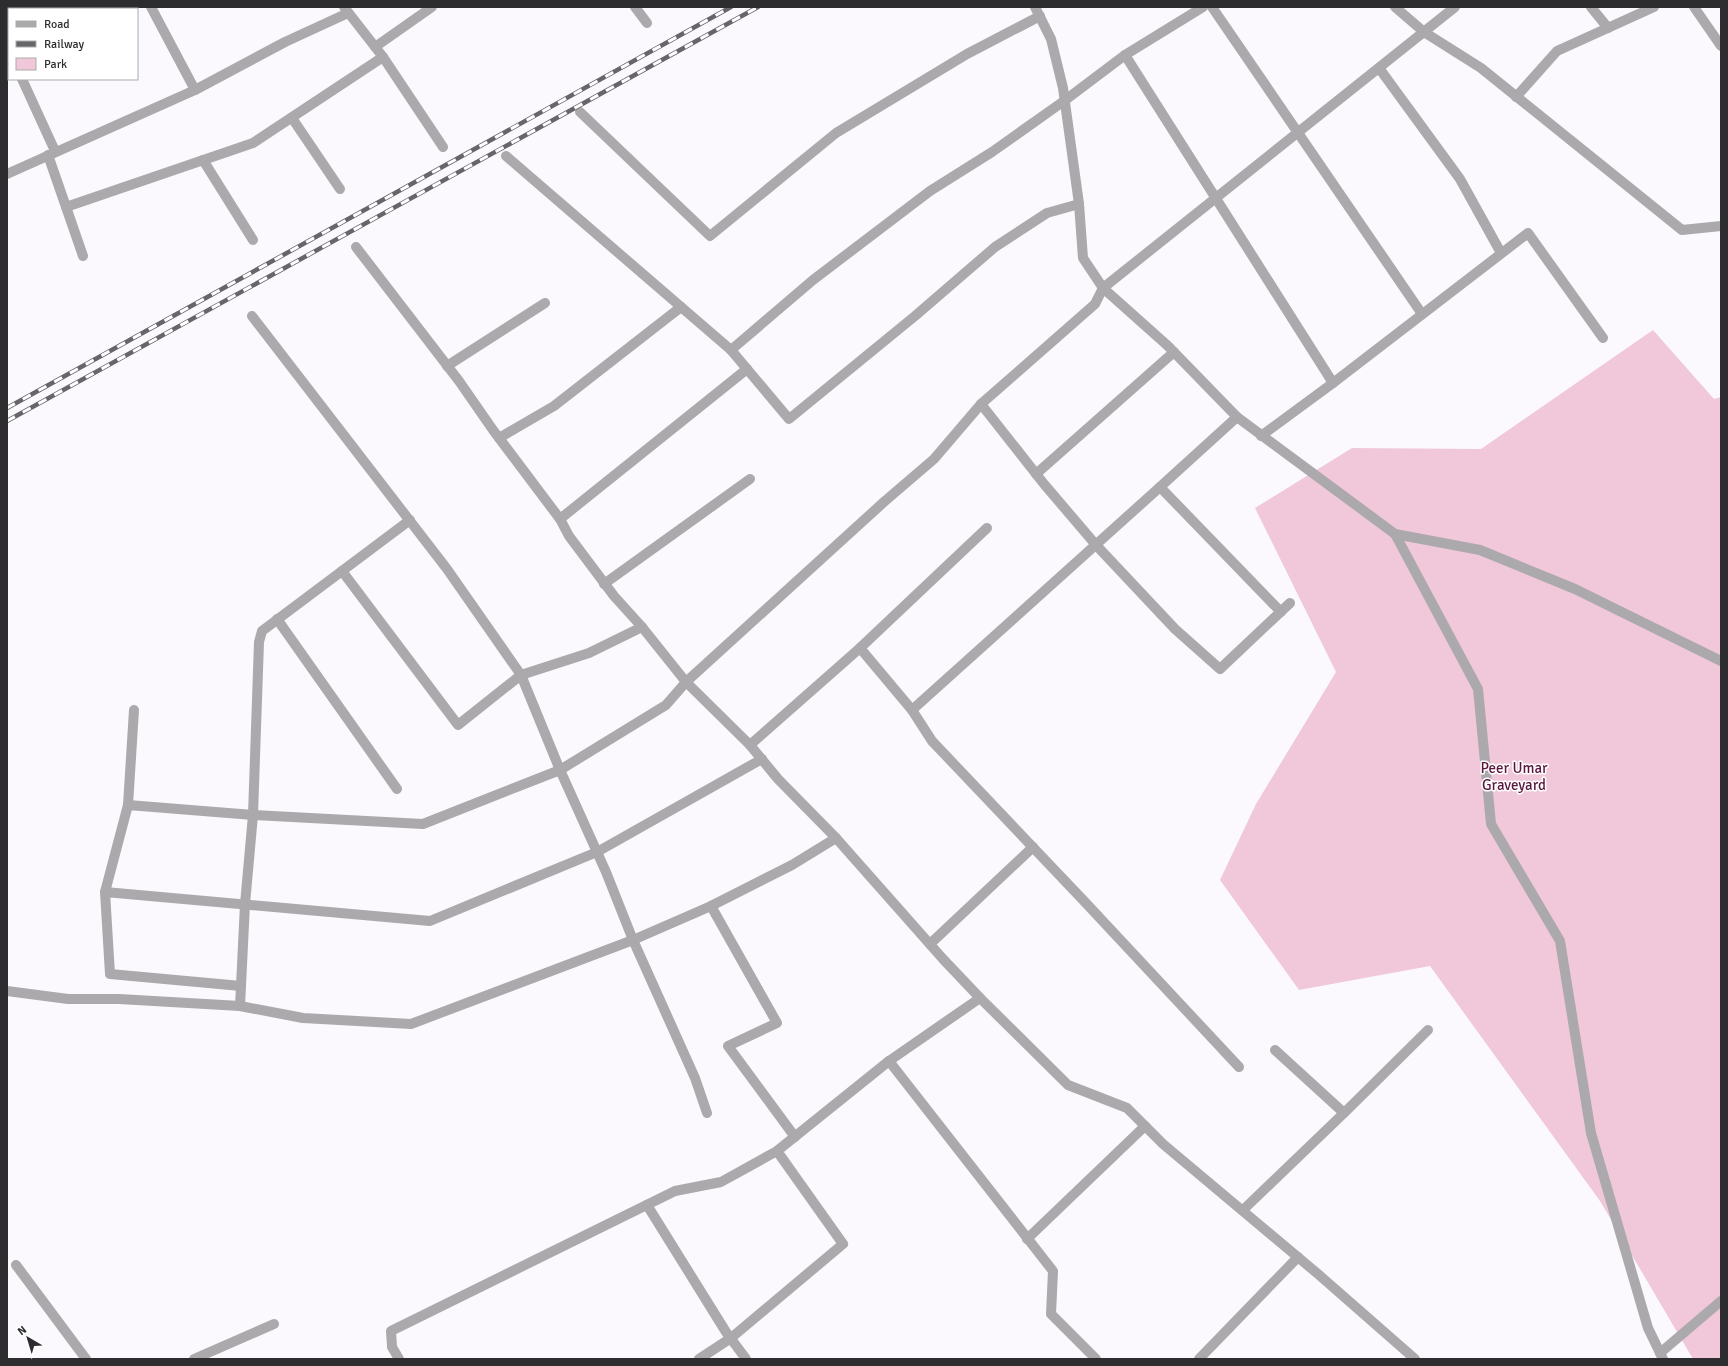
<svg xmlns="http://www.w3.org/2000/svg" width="1728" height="1366" font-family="Signika,sans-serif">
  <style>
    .green { fill: #f0c8da }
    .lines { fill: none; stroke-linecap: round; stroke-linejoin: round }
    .street { stroke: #aca9ac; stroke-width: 10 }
    .rail-casing { stroke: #676569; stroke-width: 4.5 }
    .rail { stroke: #fff; stroke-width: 3; stroke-dasharray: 9; stroke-linecap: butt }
    .labels { text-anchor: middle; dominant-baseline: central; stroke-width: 3; stroke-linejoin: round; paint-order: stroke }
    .park-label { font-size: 15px; fill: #5a163d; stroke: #fff }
  </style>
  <rect width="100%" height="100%" fill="#fbf9fe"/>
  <polygon class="green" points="1653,330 1714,399 1721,397 1721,1359 1693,1359 1600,1201 1430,966 1299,990 1220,880 1256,804 1336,672 1255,508 1352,448 1481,449"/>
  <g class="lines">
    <g class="street">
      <polyline points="151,7 195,90 285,42 348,13"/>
      <polyline points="344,7 383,57 443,147"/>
      <polyline points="635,7 647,23"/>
      <polyline points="1212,7 1422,314"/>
      <polyline points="1395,7 1424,32 1481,68 1682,230 1721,226"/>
      <polyline points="1591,7 1608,28"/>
      <polyline points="1694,7 1721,46"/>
      <polyline points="84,9 88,7"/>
      <polyline points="7,45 9,49"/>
      <polyline points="375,47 432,7"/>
      <polyline points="1125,55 1203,7"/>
      <polyline points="1379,68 1460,179 1501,253"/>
      <polyline points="22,79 55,151"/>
      <polyline points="1516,97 1557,51 1654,7"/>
      <polyline points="580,112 710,236 836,133 967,54 1040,16"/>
      <polyline points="292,118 340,189"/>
      <polyline points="48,155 83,256"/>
      <polyline points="506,156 731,350 789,419 915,316 995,247 1047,213 1079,204 1063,88 1051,39 1035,7"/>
      <polyline points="203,160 253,240"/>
      <polyline points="7,174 195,90"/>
      <polyline points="1079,204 1083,258 1103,288 1168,346 1237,417 1160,487 1281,612"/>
      <polyline points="66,207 253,143 383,57"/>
      <polyline points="356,247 459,381 493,430 560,519 569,536 614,596 642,627 686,682 750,745 778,779 836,838 943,959 980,998 1068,1085 1127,1108 1163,1144 1318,1274 1415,1359"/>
      <polyline points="252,316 447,569 521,675 560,770 606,872 633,940 695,1078 707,1113"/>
      <polyline points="731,350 813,280 930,191 992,152 1064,101 1125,55 1333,383"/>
      <polyline points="447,366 545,303"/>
      <polyline points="981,404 1044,484 1096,545 1175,629 1220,669 1290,603"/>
      <polyline points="1237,417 1395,534 1480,550 1575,589 1721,661"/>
      <polyline points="1261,436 1333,383 1528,233 1603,338"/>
      <polyline points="499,438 554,406 681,307"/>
      <polyline points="1036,474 1174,352"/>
      <polyline points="560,519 747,369"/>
      <polyline points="1395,534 1478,689 1491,824 1560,941 1591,1133 1648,1328 1663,1359"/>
      <polyline points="342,571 458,725 521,675 589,653 642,627"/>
      <polyline points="604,584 750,479"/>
      <polyline points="277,619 397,789"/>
      <polyline points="860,648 912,710 932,741 1084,901 1239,1067"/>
      <polyline points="912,710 1160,487"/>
      <polyline points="750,745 860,648 987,528"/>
      <polyline points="128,805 134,710"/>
      <polyline points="105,892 128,805 253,815 423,824 560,770 666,705 686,682 885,501 934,459 981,404 1095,304 1103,288 1455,7"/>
      <polyline points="711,906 777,1023 728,1046 795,1137"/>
      <polyline points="930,944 1033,847"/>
      <polyline points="241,986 110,974 105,892 430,921 597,852 762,759"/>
      <polyline points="7,991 68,999 119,999 240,1006 303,1018 411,1024 633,940 711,906 792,865 836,838"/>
      <polyline points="240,1006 245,904 253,815 259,642 262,631 410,520"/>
      <polyline points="1275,1050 1344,1113 1428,1030"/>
      <polyline points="889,1061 1053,1271 1051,1314 1096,1359"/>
      <polyline points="647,1205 726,1332 746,1359"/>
      <polyline points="1243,1210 1344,1113"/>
      <polyline points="1027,1239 1145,1126"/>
      <polyline points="16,1265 86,1359"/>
      <polyline points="1660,1353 1721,1301"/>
      <polyline points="194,1359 274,1324"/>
      <polyline points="399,1359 392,1347 391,1331 675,1191 721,1182 777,1151 889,1061 980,998"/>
      <polyline points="699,1359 731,1338 843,1244 777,1151"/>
      <polyline points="1199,1359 1298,1257"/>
    </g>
    <g class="rail-casing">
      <g id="rail">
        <polyline points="7,408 731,7"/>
        <polyline points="7,421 758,7"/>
      </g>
    </g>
    <use href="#rail" class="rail"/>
  </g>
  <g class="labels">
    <g class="park-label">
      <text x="1514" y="768">Peer Umar<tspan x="1514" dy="17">Graveyard</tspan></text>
    </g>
  </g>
  <rect width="1728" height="1366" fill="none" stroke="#2d2c2f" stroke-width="16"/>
  <rect x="8" y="8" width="130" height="72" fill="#ffffff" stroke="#ababac"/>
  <rect x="16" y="21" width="20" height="6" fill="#aca9ac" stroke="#ababac"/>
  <text x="44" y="28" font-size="12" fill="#2d2c2f">Road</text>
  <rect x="16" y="41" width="20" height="6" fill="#676569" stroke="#ababac"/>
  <text x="44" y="48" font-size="12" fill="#2d2c2f">Railway</text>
  <rect x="16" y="58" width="20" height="12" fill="#f0c8da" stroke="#ababac"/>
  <text x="44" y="68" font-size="12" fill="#2d2c2f">Park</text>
  <g transform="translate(28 1338) rotate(322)" stroke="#ffffff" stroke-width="3" paint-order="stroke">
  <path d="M0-3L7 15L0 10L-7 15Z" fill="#2d2c2f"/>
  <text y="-6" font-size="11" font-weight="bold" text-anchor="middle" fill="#2d2c2f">N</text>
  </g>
</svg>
